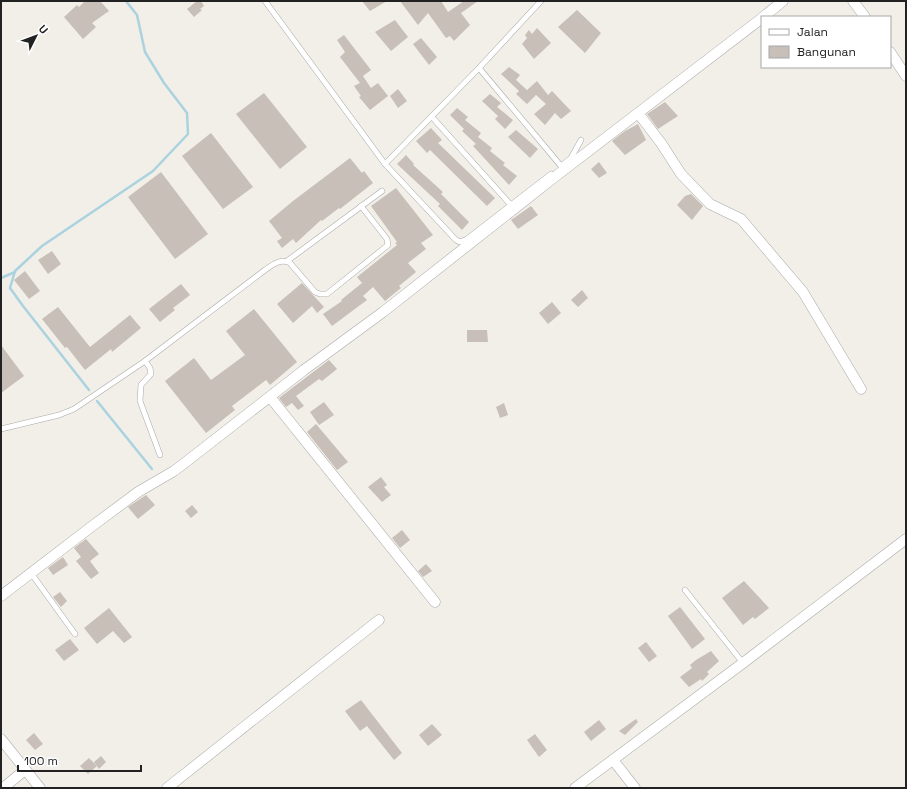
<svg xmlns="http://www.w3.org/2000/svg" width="907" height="789" font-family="'Space Grotesk',sans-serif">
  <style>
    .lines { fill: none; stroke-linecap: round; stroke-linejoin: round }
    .stream { stroke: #aad3df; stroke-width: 2.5 }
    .building { fill: #c7bfb8 }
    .lane-casing { stroke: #a9a9a9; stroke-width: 6 }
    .street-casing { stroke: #a9a9a9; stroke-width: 11 }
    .lane { stroke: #fff; stroke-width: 5 }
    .street { stroke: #fff; stroke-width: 10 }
  </style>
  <rect width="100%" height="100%" fill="#f2efe9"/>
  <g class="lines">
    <g class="stream">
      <polyline points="1,278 15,272"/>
      <polyline points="89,390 23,306 10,288 15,271 42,246 153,171 188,134 187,113 164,83 145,52 137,15 126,1"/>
      <polyline points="97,401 152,469"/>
    </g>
  </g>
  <g class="building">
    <polygon points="85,1 100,1 109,11 92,23 96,27 83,39 64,17 77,5 79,7"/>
    <polygon points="197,1 201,1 204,6 200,9 202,10 194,17 187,9"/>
    <polygon points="362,1 387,1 370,11"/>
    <polygon points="400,1 441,1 448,12 464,1 478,1 461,13 470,25 454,41 450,36 446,38 428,13 418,25"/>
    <polygon points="577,10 601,33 585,53 558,27"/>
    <polygon points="395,20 408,37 391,51 375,32"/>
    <polygon points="537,28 551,43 534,59 522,44 527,38 525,35 529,30 532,34"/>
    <polygon points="344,35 371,70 363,76 371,88 378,83 388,96 370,110 359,97 361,96 354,86 360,83 340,57 345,52 337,40"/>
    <polygon points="421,38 437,57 429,65 413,44"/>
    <polygon points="509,67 520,75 516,80 527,90 537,81 548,95 552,91 571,111 561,119 555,113 545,125 534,114 546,104 536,95 527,104 516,94 519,91 501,74"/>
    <polygon points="398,89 407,101 398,108 390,96"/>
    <polygon points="264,93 307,147 280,169 236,114"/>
    <polygon points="490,94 501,103 497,107 513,120 505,129 495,119 498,116 482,101"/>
    <polygon points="665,102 678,116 658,129 647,114"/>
    <polygon points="457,108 468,117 465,120 481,133 478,137 492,148 490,151 505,163 503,165 517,176 509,185 473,146 476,144 462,131 464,129 450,115"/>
    <polygon points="638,124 646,140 625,155 612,141 625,131"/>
    <polygon points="431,128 442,140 438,143 495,198 487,206 430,150 427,153 416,141"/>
    <polygon points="516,130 538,149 530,158 508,137"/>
    <polygon points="211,133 253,187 223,209 182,156"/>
    <polygon points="406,155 414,164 413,165 443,192 441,194 469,222 462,230 438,206 440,204 397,164"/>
    <polygon points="350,158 362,173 364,171 373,183 340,209 339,208 322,221 321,220 296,243 293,239 282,248 277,241 282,238 269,221 293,201"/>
    <polygon points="599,162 607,173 599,178 591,169"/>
    <polygon points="161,172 208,234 175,259 128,197"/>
    <polygon points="396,188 433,235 421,243 426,249 408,263 416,272 399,286 401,288 385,301 373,287 363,296 367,300 332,326 323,314 342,301 341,300 362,283 357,277 397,245 395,243 397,242 371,206"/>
    <polygon points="691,194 703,206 692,220 677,205 685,196"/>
    <polygon points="531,206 538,215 518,229 511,220"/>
    <polygon points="52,251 61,264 48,274 38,260"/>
    <polygon points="25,271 40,291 29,299 14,280"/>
    <polygon points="302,283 324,307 317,313 312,306 293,323 277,304"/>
    <polygon points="181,284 190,295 173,308 175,310 160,322 149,309"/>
    <polygon points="582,290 588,298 578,307 571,300"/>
    <polygon points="552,302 561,313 548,324 539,313"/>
    <polygon points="58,307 90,347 130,315 141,328 112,352 111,349 85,370 67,347 65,348 42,319"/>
    <polygon points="254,309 297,362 270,385 266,380 232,406 235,410 206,433 165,381 194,358 211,380 245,355 226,331"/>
    <polygon points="467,330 487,330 488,342 467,342"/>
    <polygon points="1,345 24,376 1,393"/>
    <polygon points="329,360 337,369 322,381 319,379 296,396 304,406 298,410 292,403 286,407 279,398"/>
    <polygon points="324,402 334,415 319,425 310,412"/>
    <polygon points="504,403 508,415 500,418 496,407"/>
    <polygon points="316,424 348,462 337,470 307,432"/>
    <polygon points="381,477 387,485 384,487 391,495 382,502 368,487"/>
    <polygon points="146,495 155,505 138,519 128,507"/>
    <polygon points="192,505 198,512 191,518 185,511"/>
    <polygon points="402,530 410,540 400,548 392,538"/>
    <polygon points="86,539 99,554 90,561 99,573 91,579 76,561 81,557 74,548"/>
    <polygon points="63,557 68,565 53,575 48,568"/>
    <polygon points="426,564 432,571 423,577 418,571"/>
    <polygon points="744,581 769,608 755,619 753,617 743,625 722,598"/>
    <polygon points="60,592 67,601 61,607 53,597"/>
    <polygon points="680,607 705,639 692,649 668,616"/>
    <polygon points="109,608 132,637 124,643 113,631 97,644 84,628"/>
    <polygon points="70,639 79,650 64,661 55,650"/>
    <polygon points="646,642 657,656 649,662 638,648"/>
    <polygon points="711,651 719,661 707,672 709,674 702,681 701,679 689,687 680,677 692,668 690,665 696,660"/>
    <polygon points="361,700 402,753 394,760 367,726 360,731 345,711"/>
    <polygon points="636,719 638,722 625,735 619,731"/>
    <polygon points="599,720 606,729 591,741 584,732"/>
    <polygon points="432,724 442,735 428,746 419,735"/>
    <polygon points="34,733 43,744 35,750 26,740"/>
    <polygon points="535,734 547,750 539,757 527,740"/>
    <polygon points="101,756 106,762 99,769 94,762"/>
    <polygon points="89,758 97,766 88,774 80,766"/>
  </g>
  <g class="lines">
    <g class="lane-casing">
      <g id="lane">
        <polyline points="265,1 385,164 456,240 460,242 467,239 551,174"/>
        <polyline points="479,68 561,166"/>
        <polyline points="432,117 510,204"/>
        <polyline points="385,164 479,68 541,1"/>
        <polyline points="561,166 571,158 581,140"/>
        <polyline points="287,261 382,191"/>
        <polyline points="1,429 59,415 74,409 145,361"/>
        <path d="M 160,455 L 140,401 L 141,385 L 151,374 L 150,368 L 145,361 L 265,270 C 272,265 281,258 290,263 L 315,292 L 320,294 L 327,294 L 388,245 L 387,239 L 361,206"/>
        <polyline points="31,573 75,634"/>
        <polyline points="685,590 743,663"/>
      </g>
    </g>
    <g class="street-casing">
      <g id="street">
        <polyline points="853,1 865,17"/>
        <polyline points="763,17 783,1"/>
        <polyline points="890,52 906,76"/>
        <polyline points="638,113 661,143 681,174 710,204 741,219 803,292 861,389"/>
        <polyline points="270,397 435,602"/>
        <polyline points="1,596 91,527 138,492 174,471 191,458 304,370 383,312 552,179 762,18"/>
        <polyline points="1,739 40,788"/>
        <polyline points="613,760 635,788"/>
        <polyline points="3,788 25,770"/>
        <polyline points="167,788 379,620"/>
        <polyline points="575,788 743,663 906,539"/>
      </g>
    </g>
    <use href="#lane" class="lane"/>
    <use href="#street" class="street"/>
  </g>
  <rect width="907" height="789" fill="none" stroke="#222222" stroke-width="4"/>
  <rect x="761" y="16" width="130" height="52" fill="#ffffff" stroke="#a7a7a7"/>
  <rect x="769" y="29" width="20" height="6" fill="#ffffff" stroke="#a7a7a7"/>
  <text x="797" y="36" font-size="12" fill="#222222">Jalan</text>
  <rect x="769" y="46" width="20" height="12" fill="#c7bfb8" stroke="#a7a7a7"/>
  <text x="797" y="56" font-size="12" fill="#222222">Bangunan</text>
  <g transform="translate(36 36) rotate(48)" stroke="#ffffff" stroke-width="3" paint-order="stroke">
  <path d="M0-3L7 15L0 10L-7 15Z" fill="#222222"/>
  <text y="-6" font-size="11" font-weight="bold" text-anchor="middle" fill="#222222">U</text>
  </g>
  <path d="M18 765v6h123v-6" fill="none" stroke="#222222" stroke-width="2"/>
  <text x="24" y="765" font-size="12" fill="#222222" stroke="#ffffff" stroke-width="3" paint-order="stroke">100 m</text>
</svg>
